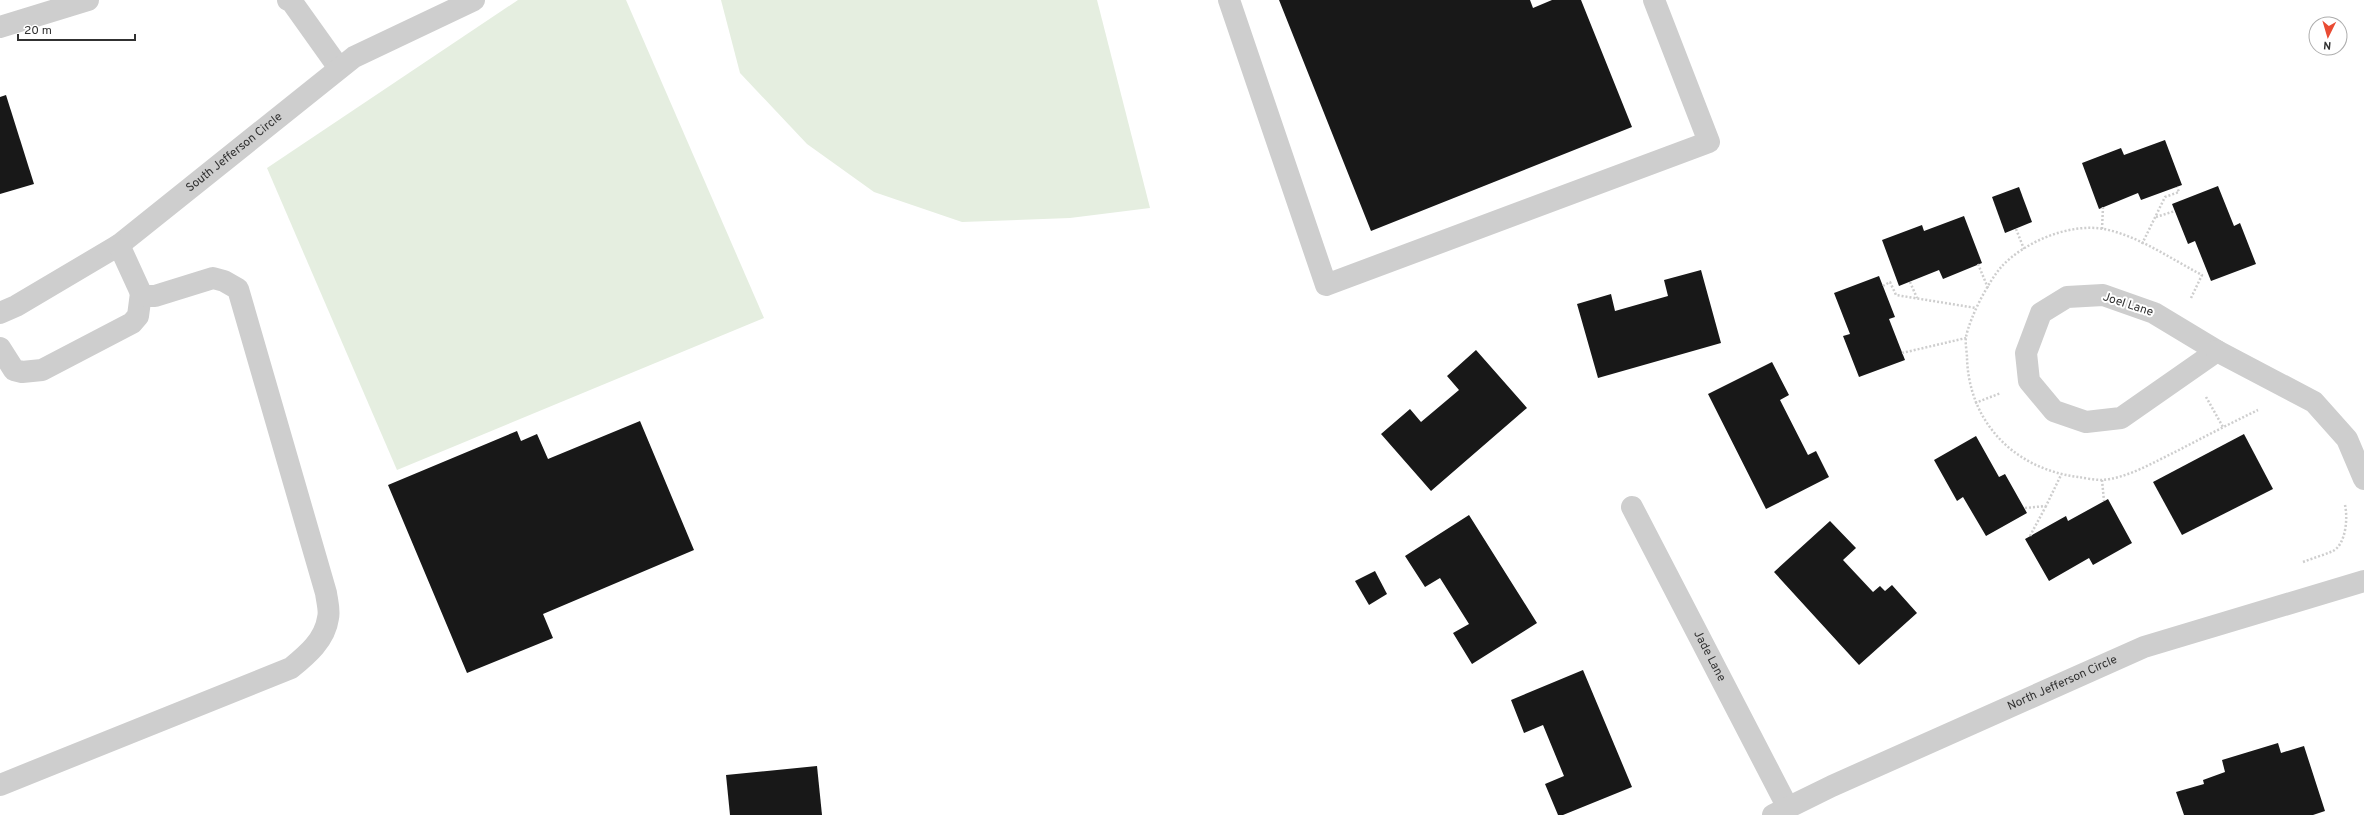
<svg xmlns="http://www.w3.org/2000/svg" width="2364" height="815" font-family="Overpass,sans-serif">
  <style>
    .green { fill: #e5eee0 }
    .building { fill: #181818 }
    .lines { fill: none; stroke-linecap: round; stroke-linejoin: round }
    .path { stroke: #cecece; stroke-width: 2.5; stroke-dasharray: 2 2; stroke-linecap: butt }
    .minor { stroke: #cecece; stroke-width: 22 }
    .labels { text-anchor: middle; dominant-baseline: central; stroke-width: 4; stroke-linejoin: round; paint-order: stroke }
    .street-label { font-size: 12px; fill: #313131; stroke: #fff }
  </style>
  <rect width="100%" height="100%" fill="#fff"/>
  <g class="green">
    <polygon points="518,0 626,0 764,318 397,470 267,168"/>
    <polygon points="721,0 1097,0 1150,208 1070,218 962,222 874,192 807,144 740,73"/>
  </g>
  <g class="building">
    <polygon points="1279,0 1530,0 1533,8 1552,0 1581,0 1632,127 1371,231"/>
    <polygon points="6,95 34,184 0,194 0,97"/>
    <polygon points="2165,140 2182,185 2141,200 2138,193 2099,209 2082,163 2121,148 2124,155"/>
    <polygon points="2218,186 2234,226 2240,223 2256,264 2211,281 2195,241 2188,244 2172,204"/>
    <polygon points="2019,187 2032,222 2005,233 1992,197"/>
    <polygon points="1964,216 1982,263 1943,279 1939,270 1899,286 1882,240 1922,225 1924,231"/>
    <polygon points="1701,270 1721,343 1598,378 1577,304 1611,294 1615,311 1668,296 1664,280"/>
    <polygon points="1879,276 1895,317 1889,319 1905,360 1859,377 1843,336 1850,334 1834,293"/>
    <polygon points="1476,350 1527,408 1431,491 1381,434 1410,409 1421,422 1459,390 1447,376"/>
    <polygon points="1772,362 1789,395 1780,400 1808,455 1816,451 1829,477 1766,509 1708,394"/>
    <polygon points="640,421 694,550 543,614 553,638 467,673 388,485 517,431 521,441 537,434 548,459"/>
    <polygon points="2244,434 2273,489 2182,535 2153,482"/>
    <polygon points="1976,436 1999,477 2005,474 2027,513 1986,536 1963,497 1957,501 1934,460"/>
    <polygon points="2108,499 2132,543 2093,565 2089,558 2049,581 2025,539 2066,516 2068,521"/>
    <polygon points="1469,515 1537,623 1472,664 1453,633 1469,624 1440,578 1425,587 1405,556"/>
    <polygon points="1830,521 1856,548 1843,560 1873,592 1880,586 1885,591 1892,585 1917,613 1859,665 1774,572"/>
    <polygon points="1375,571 1387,594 1369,605 1355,581"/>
    <polygon points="1583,670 1632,787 1563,815 1558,815 1545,784 1564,776 1543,725 1524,733 1511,700"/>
    <polygon points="2278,743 2281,753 2304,746 2325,811 2313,815 2184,815 2176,792 2204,784 2203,780 2225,772 2222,760"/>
    <polygon points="817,766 822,815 730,815 726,775"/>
  </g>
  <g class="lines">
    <g class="path">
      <polyline points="2156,217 2175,211"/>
      <polyline points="2016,229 2024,249"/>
      <polyline points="2102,229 2103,207"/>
      <polyline points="2142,244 2165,197 2179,192 2177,187"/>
      <polyline points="1978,264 1988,288"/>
      <polyline points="1910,282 1917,298"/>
      <polyline points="1883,286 1890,282 1896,295 1976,308"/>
      <path d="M 2191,298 L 2202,275 C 2171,259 2139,236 2104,229 C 2070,223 2026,241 2002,266 C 1988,282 1970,317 1966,337 C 1965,344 1967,352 1967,358 C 1969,423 2015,469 2078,477 C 2085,478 2094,480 2102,480 C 2128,478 2154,462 2177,451 C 2204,437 2231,423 2258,410"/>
      <polyline points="1902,353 1966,338"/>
      <polyline points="2206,397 2223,427"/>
      <polyline points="1975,403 2001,393"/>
      <polyline points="2102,480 2104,501"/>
      <polyline points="2025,508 2046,506 2061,475"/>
      <polyline points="2030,536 2046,506"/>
      <path d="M 2303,562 C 2313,558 2324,555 2333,551 C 2346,544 2348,518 2345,505"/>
    </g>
    <g class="minor">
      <polyline points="288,0 292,2 339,68"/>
      <polyline points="1229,0 1326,285 1709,142 1654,0"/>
      <polyline points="0,27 88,0"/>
      <polygon points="2103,295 2154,313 2217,351 2121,418 2086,422 2054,411 2029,381 2026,353 2041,313 2067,297"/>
      <path id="s1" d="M 0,313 L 16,306 L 119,245 L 354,57 L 474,0"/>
      <polyline points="0,348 14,370 22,372 42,370 132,323 138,316 141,293"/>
      <polyline points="2217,351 2314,402 2347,439 2364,479"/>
      <path id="s2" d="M 1632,507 L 1787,806"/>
      <path d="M 0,785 L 291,668 C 307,655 325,640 328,618 C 330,611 327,601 326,593 L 238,289 L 224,281 L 213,278 L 155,296 L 146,296 L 141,293 L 119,245"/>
      <path id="s3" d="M 1773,815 L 1832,786 L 2144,647 L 2364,581"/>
    </g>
  </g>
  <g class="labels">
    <g class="street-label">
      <text stroke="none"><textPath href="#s1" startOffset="285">South Jefferson Circle</textPath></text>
      <text transform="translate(2128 305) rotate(18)">Joel Lane</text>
      <text stroke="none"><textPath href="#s2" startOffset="168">Jade Lane</textPath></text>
      <text stroke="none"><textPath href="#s3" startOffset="318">North Jefferson Circle</textPath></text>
    </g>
  </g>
  <g transform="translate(2328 36) rotate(185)"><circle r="19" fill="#ffffff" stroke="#adadad"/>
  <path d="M0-3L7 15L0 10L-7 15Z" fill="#e94b33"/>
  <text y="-6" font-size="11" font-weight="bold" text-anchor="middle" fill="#313131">N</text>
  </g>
  <path d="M18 34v6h117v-6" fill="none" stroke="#313131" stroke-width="2"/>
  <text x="24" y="34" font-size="12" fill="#313131" stroke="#ffffff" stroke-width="3" paint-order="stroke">20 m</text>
</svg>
